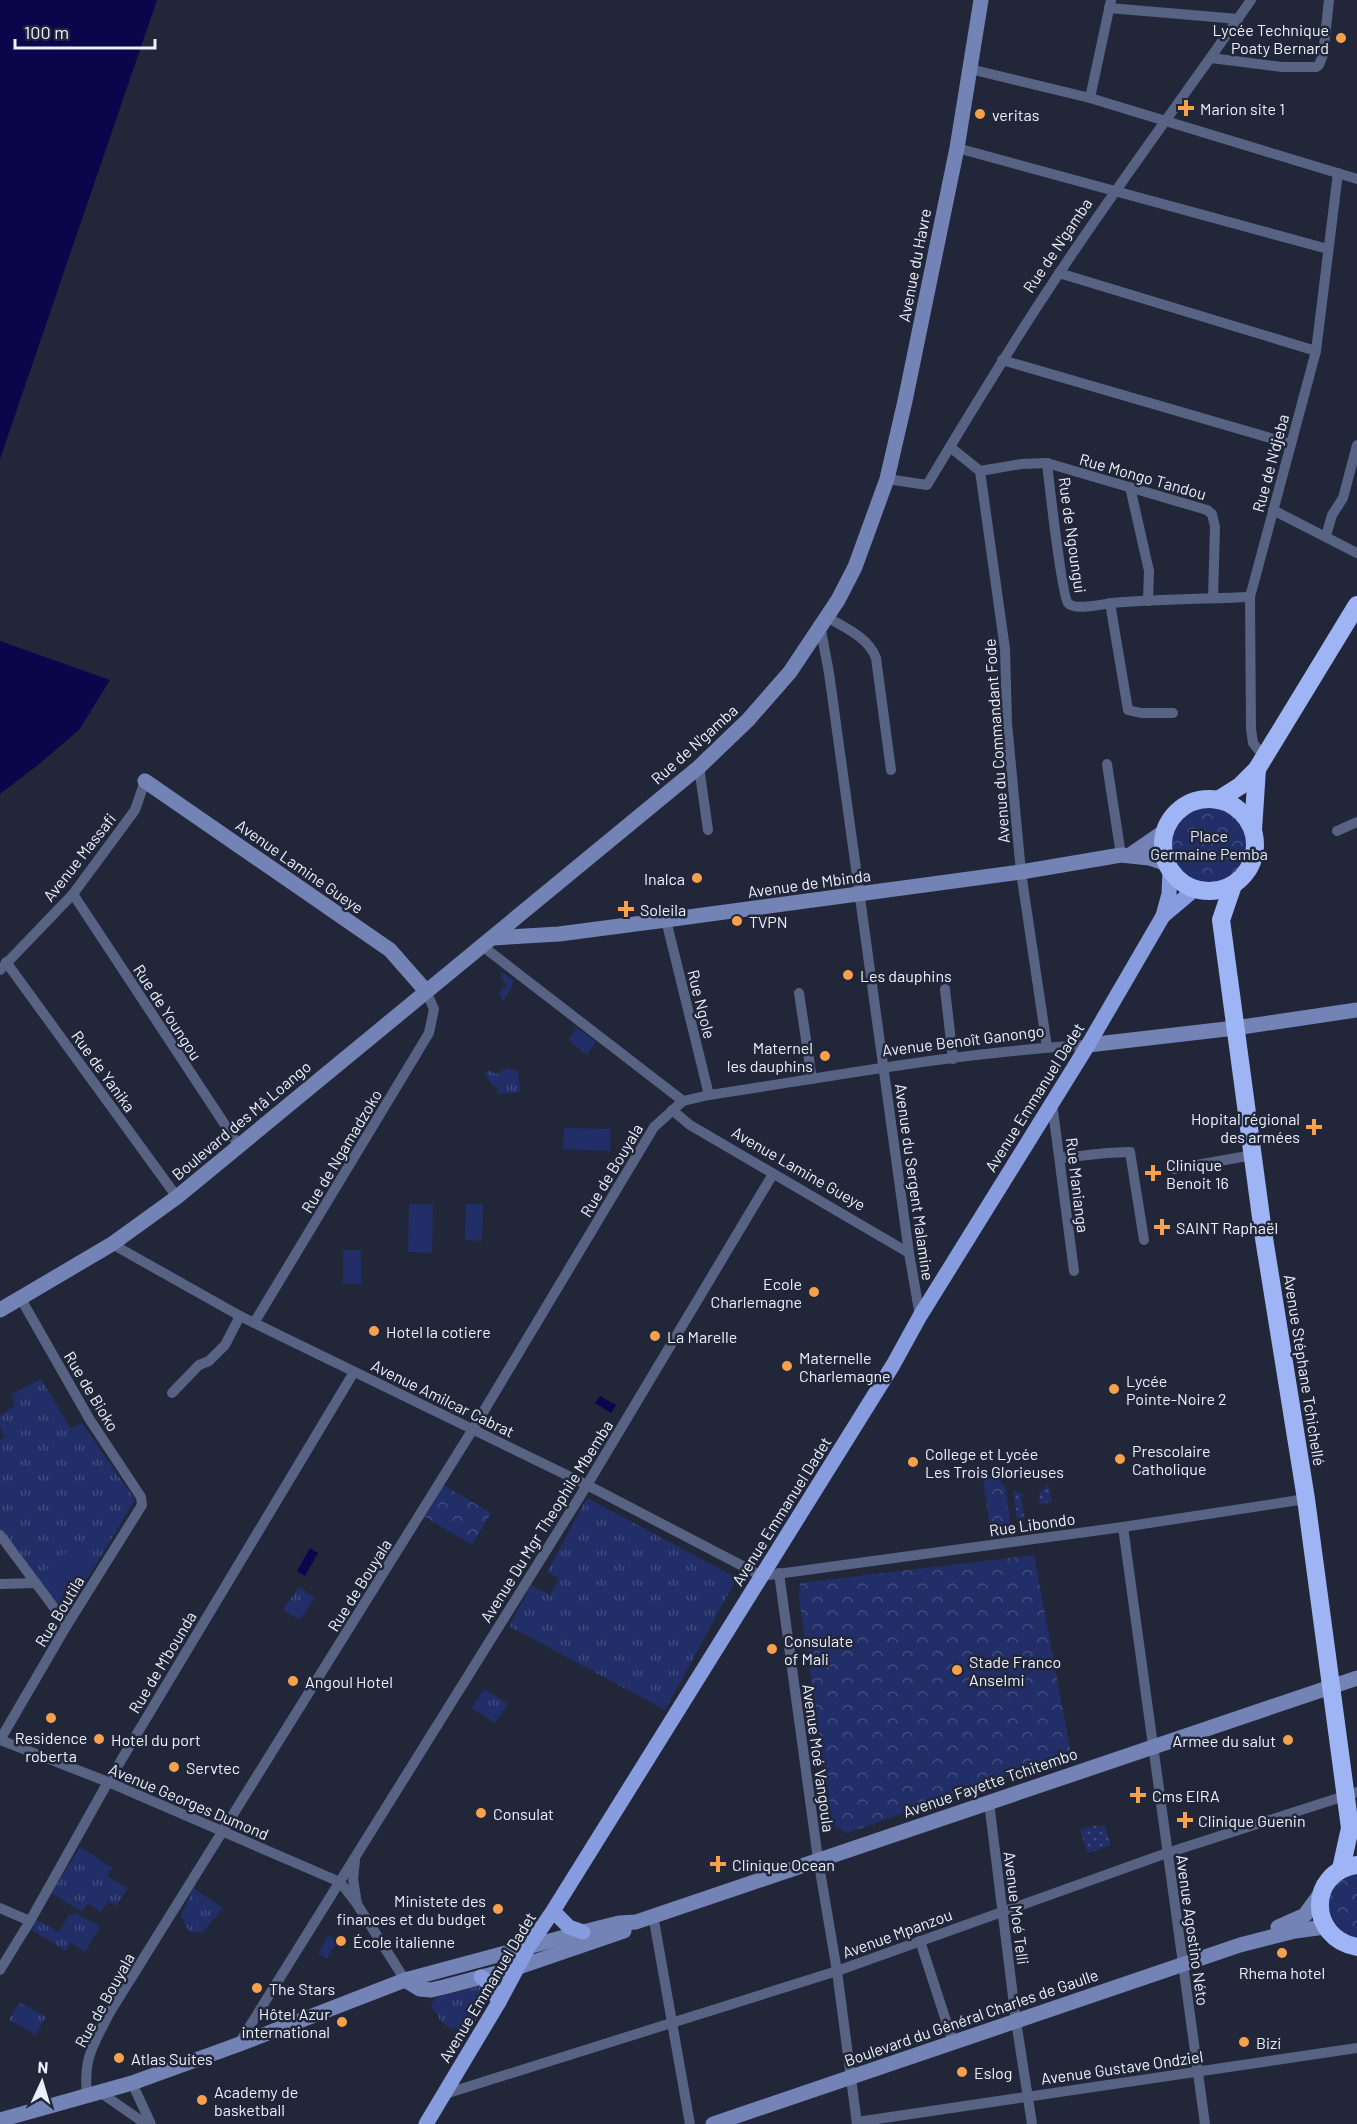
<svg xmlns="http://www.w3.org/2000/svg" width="1357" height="2124" font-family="Barlow,sans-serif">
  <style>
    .grass { fill: url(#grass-tufts) }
    .park { fill: url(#park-crowns) }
    .garden { fill: url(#garden-dots) }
    .pitch { fill: #222e67 }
    .water { fill: #09064c }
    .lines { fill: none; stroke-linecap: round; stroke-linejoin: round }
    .street { stroke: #586283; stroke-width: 10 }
    .secondary { stroke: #7383b6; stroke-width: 15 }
    .primary { stroke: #879cdf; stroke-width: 15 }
    .highway { stroke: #9fb4f4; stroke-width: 18 }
    .poi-dot { fill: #f9a04c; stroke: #212739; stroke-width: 2 }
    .labels { text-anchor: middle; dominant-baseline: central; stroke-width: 5; stroke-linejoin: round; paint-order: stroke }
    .poi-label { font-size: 16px; fill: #ecf0fc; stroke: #212739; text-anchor: start }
    .street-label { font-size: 16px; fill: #ecf0fc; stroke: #212739 }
    .park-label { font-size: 16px; fill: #dbe3f8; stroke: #212739 }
  </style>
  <defs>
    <pattern id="grass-tufts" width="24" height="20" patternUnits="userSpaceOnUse" patternTransform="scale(1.5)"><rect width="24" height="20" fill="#222e67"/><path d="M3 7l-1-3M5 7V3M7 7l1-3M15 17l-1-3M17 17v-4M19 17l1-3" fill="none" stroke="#424d7e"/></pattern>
    <pattern id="park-crowns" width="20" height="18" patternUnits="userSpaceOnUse" patternTransform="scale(1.5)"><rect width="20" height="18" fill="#222e67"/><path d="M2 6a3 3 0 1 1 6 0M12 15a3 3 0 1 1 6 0" fill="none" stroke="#424d7e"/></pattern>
    <pattern id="garden-dots" width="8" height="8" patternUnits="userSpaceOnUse" patternTransform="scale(1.5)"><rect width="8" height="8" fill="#222e67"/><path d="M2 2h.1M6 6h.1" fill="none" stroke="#424d7e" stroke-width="1.8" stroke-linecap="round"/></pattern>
  </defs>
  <rect width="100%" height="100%" fill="#212739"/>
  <g class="grass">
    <polygon points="502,972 513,980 512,987 503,1001 499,993 506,985 500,976"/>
    <polygon points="507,1068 518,1071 520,1092 497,1094 497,1088 491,1083 485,1074 489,1071 497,1074"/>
    <polygon points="41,1379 71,1429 82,1423 135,1500 67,1612 32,1578 0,1531 0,1440 4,1437 0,1425 0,1415 15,1406 11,1394"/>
    <polygon points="587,1498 737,1578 665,1710 509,1626 531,1585 550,1595 559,1578 547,1572"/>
    <polygon points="299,1587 315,1598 299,1620 283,1609"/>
    <polygon points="484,1689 508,1704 495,1723 472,1708"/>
    <polygon points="80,1847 112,1868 107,1876 128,1888 116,1906 108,1901 101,1912 88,1903 82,1912 51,1893"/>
    <polygon points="193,1888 223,1908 202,1933 189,1932 181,1916"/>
    <polygon points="76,1913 100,1927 85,1952 71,1943 66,1950 64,1950 30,1929 36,1920 59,1932 69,1915"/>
    <polygon points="329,1935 339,1944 334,1946 326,1959 318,1953"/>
    <polygon points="482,1985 492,1995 486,1999 469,2035 454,2028 452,2030 438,2018 439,2017 431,2006 435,1998"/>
    <polygon points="19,2002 46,2017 34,2037 32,2032 9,2020"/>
  </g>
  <g class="park">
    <circle cx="1209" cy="844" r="41"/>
    <polygon points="1000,1477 1002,1486 1005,1486 1011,1525 990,1528 983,1480"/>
    <polygon points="443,1485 491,1513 472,1545 425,1517"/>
    <polygon points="1034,1555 1071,1754 847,1833 833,1825 799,1599 800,1583"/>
    <path d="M 1357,1868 L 1357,1943 L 1333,1931 C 1322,1888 1318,1891 1357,1868 Z"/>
  </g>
  <g class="garden">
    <polygon points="1048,1484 1052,1502 1040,1504 1039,1494"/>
    <polygon points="1013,1490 1025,1495 1021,1496 1024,1517 1017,1519"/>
    <polygon points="1096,1825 1097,1827 1104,1825 1111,1845 1088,1853 1080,1830"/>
  </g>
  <g class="pitch">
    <polygon points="577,1028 596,1042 587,1055 568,1040"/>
    <polygon points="564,1128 611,1129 610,1151 563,1149"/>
    <polygon points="409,1204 433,1204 432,1253 408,1252"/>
    <polygon points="466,1204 483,1204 482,1241 465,1240"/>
    <rect x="343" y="1250" width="18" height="34"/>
    <polygon points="70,1549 87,1568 55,1595 39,1576"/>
  </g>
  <g class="water">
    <polygon points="0,0 157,0 0,459"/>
    <polygon points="0,641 110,680 79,730 38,765 0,794"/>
    <polygon points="600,1396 616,1405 611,1413 595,1403"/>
    <polygon points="310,1548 318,1553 305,1576 297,1571"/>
  </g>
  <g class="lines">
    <g class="street">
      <polyline points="1109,8 1238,19"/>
      <polyline points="1211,58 1282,67 1316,67 1319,65 1323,55 1329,0"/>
      <polyline points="970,69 1090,98 1357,179"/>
      <polyline points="1090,98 1111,0"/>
      <polyline points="957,148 1328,249"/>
      <polyline points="1059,273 1316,351"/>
      <polyline points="1002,360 1291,444"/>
      <polyline points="950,447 980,471 1005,649 1007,723 1021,872 1047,1047"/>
      <path d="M 1047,463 C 1049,481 1062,597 1068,603 C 1074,611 1103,604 1112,603 C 1158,599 1204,599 1250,597"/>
      <polyline points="980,471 1021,464 1047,463 1207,510 1212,514 1215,527 1213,598"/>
      <path d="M 887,479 L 927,485 C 970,413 1013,342 1060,272 C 1121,180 1188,91 1251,0"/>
      <polyline points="1130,487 1149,571 1148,601"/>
      <polyline points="1273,510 1357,553"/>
      <polyline points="1326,536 1332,515 1343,498 1357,445"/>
      <polyline points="1110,603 1128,710 1141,713 1173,713"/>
      <path d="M 827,617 C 845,628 868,637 876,658 L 891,770"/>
      <polyline points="820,625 829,673 909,1253 920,1316"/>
      <polyline points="1265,758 1253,743 1251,729 1250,597 1316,351 1338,173"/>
      <polyline points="1107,764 1121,855"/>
      <polyline points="699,767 708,830"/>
      <polyline points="1337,831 1357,822"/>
      <polyline points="73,894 239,1146"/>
      <polyline points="666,920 709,1095"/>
      <polyline points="481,945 683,1101"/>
      <polyline points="6,962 177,1197"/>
      <polyline points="0,970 73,894 135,810 145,781"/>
      <polyline points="945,989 953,1059"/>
      <polyline points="799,993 812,1079"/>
      <polyline points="1052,1103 1074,1271"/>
      <polyline points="672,1110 690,1125 909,1253"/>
      <polyline points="1060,1158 1107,1153 1130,1152 1144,1240"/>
      <polyline points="1174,1169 1253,1155"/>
      <polyline points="112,1244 240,1316 587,1485 762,1576 1123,1527 1306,1499"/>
      <polyline points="21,1299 90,1420 141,1497 142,1505 67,1625 0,1740 108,1782 340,1882 357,1904 405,1980"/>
      <polyline points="254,1323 429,1033 434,1009 426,991"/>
      <polyline points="172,1393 199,1365 209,1361 225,1345 240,1316"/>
      <polyline points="1123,1527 1205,2124"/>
      <polyline points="0,1535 67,1625"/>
      <polyline points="779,1573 818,1859 837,1971 857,2124"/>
      <polyline points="0,1584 36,1583"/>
      <polyline points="989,1802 1016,2021 1032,2124"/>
      <polyline points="355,1860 353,1879 357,1904"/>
      <polyline points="0,1908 30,1921"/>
      <polyline points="653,1915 690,2124"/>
      <polyline points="920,1941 953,2042"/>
      <polyline points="0,1970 30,1921 108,1782 354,1372"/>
      <polyline points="238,2045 587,1485 773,1174"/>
      <polyline points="132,2083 151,2124"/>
      <polyline points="101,2093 146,2124"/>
      <polyline points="445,2094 837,1971 1167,1853 1357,1792"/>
      <path d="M 87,2097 C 83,2057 93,2046 110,2012 L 473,1429 L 654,1127 L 683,1101 L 709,1095 C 835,1076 961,1052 1088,1045"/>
      <polyline points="857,2122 1357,2048"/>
    </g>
    <g class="secondary">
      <polyline points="145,781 390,950 426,991"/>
      <polyline points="1130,855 1165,831"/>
      <polyline points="492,938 559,934 666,920 1021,872 1121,855 1149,858 1167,864"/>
      <polyline points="1088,1045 1235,1028 1357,1010"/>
      <polyline points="0,1310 112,1244 177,1197 699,767 748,720 790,672 838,600 855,567 887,479 905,401 957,148 981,0"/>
      <polyline points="1278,1927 1305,1915 1321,1893"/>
      <polyline points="405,1980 420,1989 431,1990 444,1987 519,1967 624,1931"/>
      <polyline points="0,2120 132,2083 237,2045 405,1980 583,1932 619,1923 636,1922 1357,1678"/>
      <polyline points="713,2124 1240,1945 1295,1931 1325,1927"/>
    </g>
    <g class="primary">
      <polyline points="1163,916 1195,889"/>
      <polyline points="553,1911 569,1927 583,1932"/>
      <polyline points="481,1977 491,1985 499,2002"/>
      <polyline points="426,2124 499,2002 529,1946 553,1911 893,1365 920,1316 1088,1045 1163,916 1169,894 1170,870"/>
    </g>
    <g class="highway">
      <circle cx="1209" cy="845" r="46"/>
      <polyline points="1218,800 1240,786 1257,769 1357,605"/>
      <polyline points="1253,830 1257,769"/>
      <polyline points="1233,885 1221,920 1263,1232 1306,1499 1350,1828 1341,1869"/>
      <path d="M 1357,1865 C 1307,1872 1308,1938 1357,1947"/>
    </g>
  </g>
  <g class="poi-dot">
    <circle cx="1341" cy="38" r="6"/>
    <path d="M1183 99h6v6h6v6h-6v6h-6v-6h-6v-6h6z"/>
    <circle cx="980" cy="114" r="6"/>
    <circle cx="697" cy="878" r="6"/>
    <path d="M623 900h6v6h6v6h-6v6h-6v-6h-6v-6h6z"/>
    <circle cx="737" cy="921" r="6"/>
    <circle cx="848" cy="975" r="6"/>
    <circle cx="825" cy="1056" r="6"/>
    <path d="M1311 1118h6v6h6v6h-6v6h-6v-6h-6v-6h6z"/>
    <path d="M1150 1164h6v6h6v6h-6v6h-6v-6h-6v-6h6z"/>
    <path d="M1159 1218h6v6h6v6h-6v6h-6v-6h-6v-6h6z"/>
    <circle cx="814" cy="1292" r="6"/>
    <circle cx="374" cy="1331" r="6"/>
    <circle cx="655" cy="1336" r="6"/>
    <circle cx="787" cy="1366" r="6"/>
    <circle cx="1114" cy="1389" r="6"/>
    <circle cx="1120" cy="1459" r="6"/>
    <circle cx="913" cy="1462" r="6"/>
    <circle cx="772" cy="1649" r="6"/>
    <circle cx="957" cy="1670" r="6"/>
    <circle cx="293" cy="1681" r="6"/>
    <circle cx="51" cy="1718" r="6"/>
    <circle cx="99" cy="1739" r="6"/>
    <circle cx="1288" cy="1740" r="6"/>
    <circle cx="174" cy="1767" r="6"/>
    <path d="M1135 1786h6v6h6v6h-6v6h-6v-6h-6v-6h6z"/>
    <circle cx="481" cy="1813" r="6"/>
    <path d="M1182 1811h6v6h6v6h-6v6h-6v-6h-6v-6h6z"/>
    <path d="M715 1855h6v6h6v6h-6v6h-6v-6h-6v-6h6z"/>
    <circle cx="498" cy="1909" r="6"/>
    <circle cx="341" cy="1941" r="6"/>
    <circle cx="1282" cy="1953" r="6"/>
    <circle cx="257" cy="1988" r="6"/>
    <circle cx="342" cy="2022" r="6"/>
    <circle cx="1244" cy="2042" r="6"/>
    <circle cx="119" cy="2058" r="6"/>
    <circle cx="962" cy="2072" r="6"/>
    <circle cx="202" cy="2100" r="6"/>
  </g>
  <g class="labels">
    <g class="poi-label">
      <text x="1329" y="29" text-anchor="end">Lycée Technique<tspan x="1329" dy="18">Poaty Bernard</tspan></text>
      <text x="1200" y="108">Marion site 1</text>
      <text x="992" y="114">veritas</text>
      <text x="685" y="878" text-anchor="end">Inalca</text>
      <text x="640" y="909">Soleila</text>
      <text x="749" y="921">TVPN</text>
      <text x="860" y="975">Les dauphins</text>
      <text x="813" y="1047" text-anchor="end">Maternel<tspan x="813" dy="18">les dauphins</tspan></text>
      <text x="1300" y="1118" text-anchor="end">Hopital régional<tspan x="1300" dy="18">des armées</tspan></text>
      <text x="1166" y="1164">Clinique<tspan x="1166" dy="18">Benoit 16</tspan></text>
      <text x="1176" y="1227">SAINT Raphaël</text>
      <text x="802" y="1283" text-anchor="end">Ecole<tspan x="802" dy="18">Charlemagne</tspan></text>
      <text x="386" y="1331">Hotel la cotiere</text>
      <text x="667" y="1336">La Marelle</text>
      <text x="799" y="1357">Maternelle<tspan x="799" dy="18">Charlemagne</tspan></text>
      <text x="1126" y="1380">Lycée<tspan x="1126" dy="18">Pointe-Noire 2</tspan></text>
      <text x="1132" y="1450">Prescolaire<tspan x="1132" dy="18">Catholique</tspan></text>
      <text x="925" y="1453">College et Lycée<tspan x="925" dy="18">Les Trois Glorieuses</tspan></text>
      <text x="784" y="1640">Consulate<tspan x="784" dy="18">of Mali</tspan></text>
      <text x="969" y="1661">Stade Franco<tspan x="969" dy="18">Anselmi</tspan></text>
      <text x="305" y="1681">Angoul Hotel</text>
      <text x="51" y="1737" text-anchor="middle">Residence<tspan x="51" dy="18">roberta</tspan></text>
      <text x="111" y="1739">Hotel du port</text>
      <text x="1276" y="1740" text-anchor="end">Armee du salut</text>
      <text x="186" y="1767">Servtec</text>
      <text x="1152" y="1795">Cms EIRA</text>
      <text x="493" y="1813">Consulat</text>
      <text x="1198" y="1820">Clinique Guenin</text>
      <text x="732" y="1864">Clinique Ocean</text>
      <text x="486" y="1900" text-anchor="end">Ministete des<tspan x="486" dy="18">finances et du budget</tspan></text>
      <text x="353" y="1941">École italienne</text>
      <text x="1282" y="1972" text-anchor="middle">Rhema hotel</text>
      <text x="269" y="1988">The Stars</text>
      <text x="330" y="2013" text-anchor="end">Hôtel Azur<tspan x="330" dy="18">international</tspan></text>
      <text x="1256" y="2042">Bizi</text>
      <text x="131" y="2058">Atlas Suites</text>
      <text x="974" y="2072">Eslog</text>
      <text x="214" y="2091">Academy de<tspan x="214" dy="18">basketball</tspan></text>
    </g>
    <g class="street-label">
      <text transform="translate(1057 245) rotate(-56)">Rue de N'gamba</text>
      <text transform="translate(914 265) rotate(-79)">Avenue du Havre</text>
      <text transform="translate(1270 463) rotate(-75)">Rue de N'djeba</text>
      <text transform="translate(1143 476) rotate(16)">Rue Mongo Tandou</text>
      <text transform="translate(1073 535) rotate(82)">Rue de Ngoungui</text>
      <text transform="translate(996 741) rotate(-94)">Avenue du Commandant Fode</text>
      <text transform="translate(694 744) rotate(-42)">Rue de N'gamba</text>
      <text transform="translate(79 857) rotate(-52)">Avenue Massafi</text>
      <text transform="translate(300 866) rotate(35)">Avenue Lamine Gueye</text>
      <text transform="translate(809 883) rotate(-8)">Avenue de Mbinda</text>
      <text transform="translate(702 1004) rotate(76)">Rue Ngole</text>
      <text transform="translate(168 1012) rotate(57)">Rue de Youngou</text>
      <text transform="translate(963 1040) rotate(-7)">Avenue Benoît Ganongo</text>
      <text transform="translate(104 1071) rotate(54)">Rue de Yanika</text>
      <text transform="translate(1034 1097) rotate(-58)">Avenue Emmanuel Dadet</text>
      <text transform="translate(241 1120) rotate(-40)">Boulevard des Mâ Loango</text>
      <text transform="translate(341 1151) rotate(-59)">Rue de Ngamadzoko</text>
      <text transform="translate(799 1168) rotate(30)">Avenue Lamine Gueye</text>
      <text transform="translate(611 1170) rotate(-59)">Rue de Bouyala</text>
      <text transform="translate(915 1182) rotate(82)">Avenue du Sergent Malamine</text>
      <text transform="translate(1078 1185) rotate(83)">Rue Manianga</text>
      <text transform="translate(1305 1370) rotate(81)">Avenue Stéphane Tchichellé</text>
      <text transform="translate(92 1391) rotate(59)">Rue de Bioko</text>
      <text transform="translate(443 1398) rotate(26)">Avenue Amilcar Cabrat</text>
      <text transform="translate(781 1511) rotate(-58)">Avenue Emmanuel Dadet</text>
      <text transform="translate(546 1521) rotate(-58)">Avenue Du Mgr Theophile Mbemba</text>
      <text transform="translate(1032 1524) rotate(-8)">Rue Libondo</text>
      <text transform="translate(359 1585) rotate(-58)">Rue de Bouyala</text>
      <text transform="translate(59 1611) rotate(-59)">Rue Boutila</text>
      <text transform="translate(162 1662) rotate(-59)">Rue de M'bounda</text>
      <text transform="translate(819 1758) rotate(82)">Avenue Moé Vangoula</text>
      <text transform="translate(990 1782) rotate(-19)">Avenue Fayette Tchitembo</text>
      <text transform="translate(189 1801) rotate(23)">Avenue Georges Dumond</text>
      <text transform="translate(1017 1908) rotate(83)">Avenue Moé Telli</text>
      <text transform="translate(1193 1930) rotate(82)">Avenue Agostino Néto</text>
      <text transform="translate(897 1933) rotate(-20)">Avenue Mpanzou</text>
      <text transform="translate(487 1987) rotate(-59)">Avenue Emmanuel Dadet</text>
      <text transform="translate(104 2000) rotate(-61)">Rue de Bouyala</text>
      <text transform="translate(971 2017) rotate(-19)">Boulevard du Général Charles de Gaulle</text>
      <text transform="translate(1122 2067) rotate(-8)">Avenue Gustave Ondziel</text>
    </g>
    <g class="park-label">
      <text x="1209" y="835">Place<tspan x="1209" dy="18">Germaine Pemba</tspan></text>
    </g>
  </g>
  <g transform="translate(42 2082) rotate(4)" stroke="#212739" stroke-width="4.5" paint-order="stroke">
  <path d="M0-4.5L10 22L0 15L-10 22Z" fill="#ecf0fc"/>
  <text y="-9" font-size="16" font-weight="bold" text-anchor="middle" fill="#ecf0fc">N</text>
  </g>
  <path d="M15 39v9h140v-9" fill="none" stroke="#ecf0fc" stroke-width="3"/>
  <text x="24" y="39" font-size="18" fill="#ecf0fc" stroke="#212739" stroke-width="4.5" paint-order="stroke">100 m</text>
</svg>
